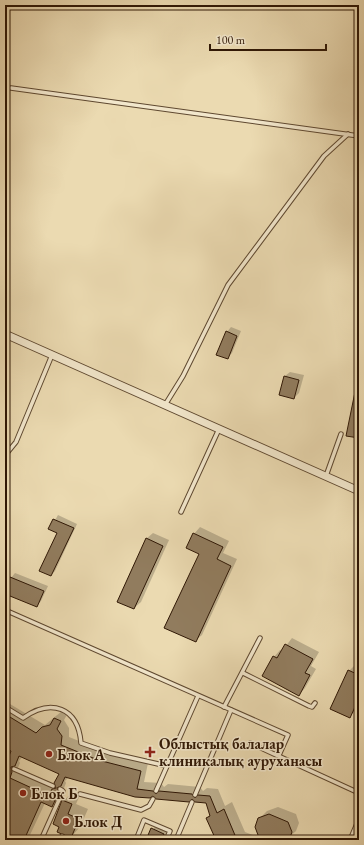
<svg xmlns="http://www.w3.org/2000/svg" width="364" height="845" font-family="'EB Garamond',serif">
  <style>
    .shadow { fill: #0003; fill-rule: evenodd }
    .building { fill: #917c5e; stroke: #2f1705; fill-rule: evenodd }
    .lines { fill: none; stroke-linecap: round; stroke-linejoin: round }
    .lane-casing { stroke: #5e4830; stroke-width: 5.5 }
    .street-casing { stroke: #5e4830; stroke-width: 9 }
    .lane { stroke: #f2e7cc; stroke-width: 3.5 }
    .street { stroke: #f2e7cc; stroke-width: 7 }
    .poi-dot { fill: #8f2418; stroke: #f2e7cc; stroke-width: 1.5 }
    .labels { text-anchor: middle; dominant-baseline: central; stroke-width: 3; stroke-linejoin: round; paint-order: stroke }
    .poi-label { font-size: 15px; font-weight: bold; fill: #2f1705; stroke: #f2e7cc; text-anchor: start }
  </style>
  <rect width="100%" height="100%" fill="#ebdab1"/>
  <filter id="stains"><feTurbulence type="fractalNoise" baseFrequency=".005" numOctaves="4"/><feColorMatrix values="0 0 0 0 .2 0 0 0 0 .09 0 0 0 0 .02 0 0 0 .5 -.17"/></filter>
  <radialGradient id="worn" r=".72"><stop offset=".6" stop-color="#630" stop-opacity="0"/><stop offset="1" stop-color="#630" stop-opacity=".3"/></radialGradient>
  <g class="shadow">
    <polygon points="231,327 241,331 232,353 227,358 227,332"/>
    <polygon points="290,372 304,375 299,393 294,398 285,376"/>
    <polygon points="359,378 359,437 347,435"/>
    <polygon points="58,515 77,524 55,571 51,575 58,533 50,529"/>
    <polygon points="200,527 229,541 223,553 237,559 202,635 195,641 200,554 194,534"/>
    <polygon points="153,533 169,540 141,602 134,608 146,539"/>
    <polygon points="15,573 48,586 41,601 37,606 5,593 11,578"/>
    <polygon points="292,638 319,652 311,666 316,669 305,688 299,695 274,657 280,650 282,651"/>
    <polygon points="356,664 359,666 359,704 356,710 349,717 332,709 349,671"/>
    <path d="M 5,701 L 45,725 L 62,711 L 68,713 L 64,720 L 69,728 L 69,737 L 107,752 L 148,763 L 144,782 L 161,783 L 164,787 L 168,784 L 200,787 L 203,791 L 207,788 L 218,789 L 225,806 L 232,802 L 245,832 L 258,837 L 259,819 L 267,811 L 278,807 L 296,814 L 299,823 L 296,831 L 286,840 L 217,840 L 207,818 L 211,814 L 207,802 L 192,797 L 154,794 L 69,777 L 65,781 L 66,783 L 60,798 L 52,806 L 45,803 L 30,835 L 25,840 L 16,840 L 5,835 L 5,769 L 8,762 L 5,760 ZM 23,756 L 60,774 L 56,786 L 54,788 L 17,770 L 20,763 L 19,761 Z"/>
    <polygon points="73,792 80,795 76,804 88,809 80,827 71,837 63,801"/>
    <polygon points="155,826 167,831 163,840 147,840"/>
  </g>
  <g class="building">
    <polygon points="226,331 237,336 228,359 216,355"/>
    <polygon points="284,376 299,380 294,399 279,395"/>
    <polygon points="356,387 359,388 359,438 346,436"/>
    <polygon points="53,519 74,528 51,576 39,571 57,533 48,529"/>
    <polygon points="193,533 223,547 217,559 231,566 196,642 164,628 199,554 186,548"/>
    <polygon points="146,538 163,546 134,609 117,602"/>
    <polygon points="10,577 44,591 37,607 5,594 5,588"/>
    <polygon points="285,644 313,659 305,673 310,675 299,696 262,676 273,656 277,658"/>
    <polygon points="348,670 359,675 359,698 350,718 330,709"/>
    <path d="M 5,714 L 36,733 L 42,727 L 50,725 L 54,718 L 61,721 L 57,729 L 62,736 L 61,745 L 98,760 L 141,771 L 137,789 L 153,791 L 156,794 L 159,791 L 192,794 L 195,798 L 198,795 L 210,796 L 217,813 L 224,809 L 237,840 L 216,840 L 206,818 L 210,816 L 206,803 L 195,802 L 192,799 L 189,802 L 156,799 L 153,796 L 150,798 L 135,797 L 65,777 L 61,786 L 57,788 L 59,792 L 52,807 L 41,802 L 24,840 L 14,840 L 5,836 L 5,766 L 11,751 L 5,748 ZM 19,756 L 59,774 L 54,783 L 56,788 L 52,789 L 49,796 L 10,778 L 12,772 L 11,767 L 15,766 Z"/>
    <polygon points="62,800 72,804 68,814 79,819 71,838 57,832 59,827 53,824"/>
    <polygon points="269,814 288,822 292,832 289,840 256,840 258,835 255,827 258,818"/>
    <polygon points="151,828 164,834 162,840 146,840"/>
  </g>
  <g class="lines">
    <g class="lane-casing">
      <g id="lane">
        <polyline points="11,88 359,136"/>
        <polyline points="165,405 183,376 228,285 324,156 348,134"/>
        <polyline points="7,453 16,442 52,355"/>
        <polyline points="326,476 341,434"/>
        <polyline points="181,512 219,429"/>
        <polyline points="5,610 288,735 279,755"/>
        <polyline points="243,673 309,706 312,707 315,703"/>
        <path d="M 5,707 L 23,718 C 51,698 78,707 81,743 L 110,753 L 167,766"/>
        <polyline points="224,707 260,638"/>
        <polyline points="250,743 359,793"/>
        <polyline points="14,769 53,786"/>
        <polyline points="156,791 198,696"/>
        <polyline points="80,794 141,810 149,806 153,799"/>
        <polyline points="195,795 231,710"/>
        <polyline points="41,840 63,791 60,789"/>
        <polyline points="61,840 62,836"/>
        <polyline points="136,840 144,820 170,831 166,840"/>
        <polyline points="176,840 192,802"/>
        <polyline points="350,840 359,819"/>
      </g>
    </g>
    <g class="street-casing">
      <polyline id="street" points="5,334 359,491"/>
    </g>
    <use href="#lane" class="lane"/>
    <use href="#street" class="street"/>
  </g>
  <g class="poi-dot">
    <path d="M148 746h4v4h4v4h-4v4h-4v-4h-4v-4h4z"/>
    <circle cx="49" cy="754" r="4"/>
    <circle cx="23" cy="793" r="4"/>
    <circle cx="66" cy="821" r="4"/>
  </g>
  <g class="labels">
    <g class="poi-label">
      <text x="159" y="743">Облыстық балалар<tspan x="159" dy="17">клиникалық ауруханасы</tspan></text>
      <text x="57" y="754">Блок А</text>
      <text x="31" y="793">Блок Б</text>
      <text x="74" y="821">Блок Д</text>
    </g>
  </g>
  <rect width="364" height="845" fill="none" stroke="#ebdab1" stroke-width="20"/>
  <rect x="6" y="6" width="352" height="833" fill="none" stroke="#2f1705" stroke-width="2"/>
  <rect x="10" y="10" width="344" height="825" fill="none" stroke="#2f1705"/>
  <path d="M210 44v6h116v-6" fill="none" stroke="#2f1705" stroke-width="2"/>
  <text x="216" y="44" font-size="12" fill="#2f1705" stroke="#f2e7cc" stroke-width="3" paint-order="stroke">100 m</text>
  <rect width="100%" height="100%" filter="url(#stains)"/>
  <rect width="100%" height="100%" fill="url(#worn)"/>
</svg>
